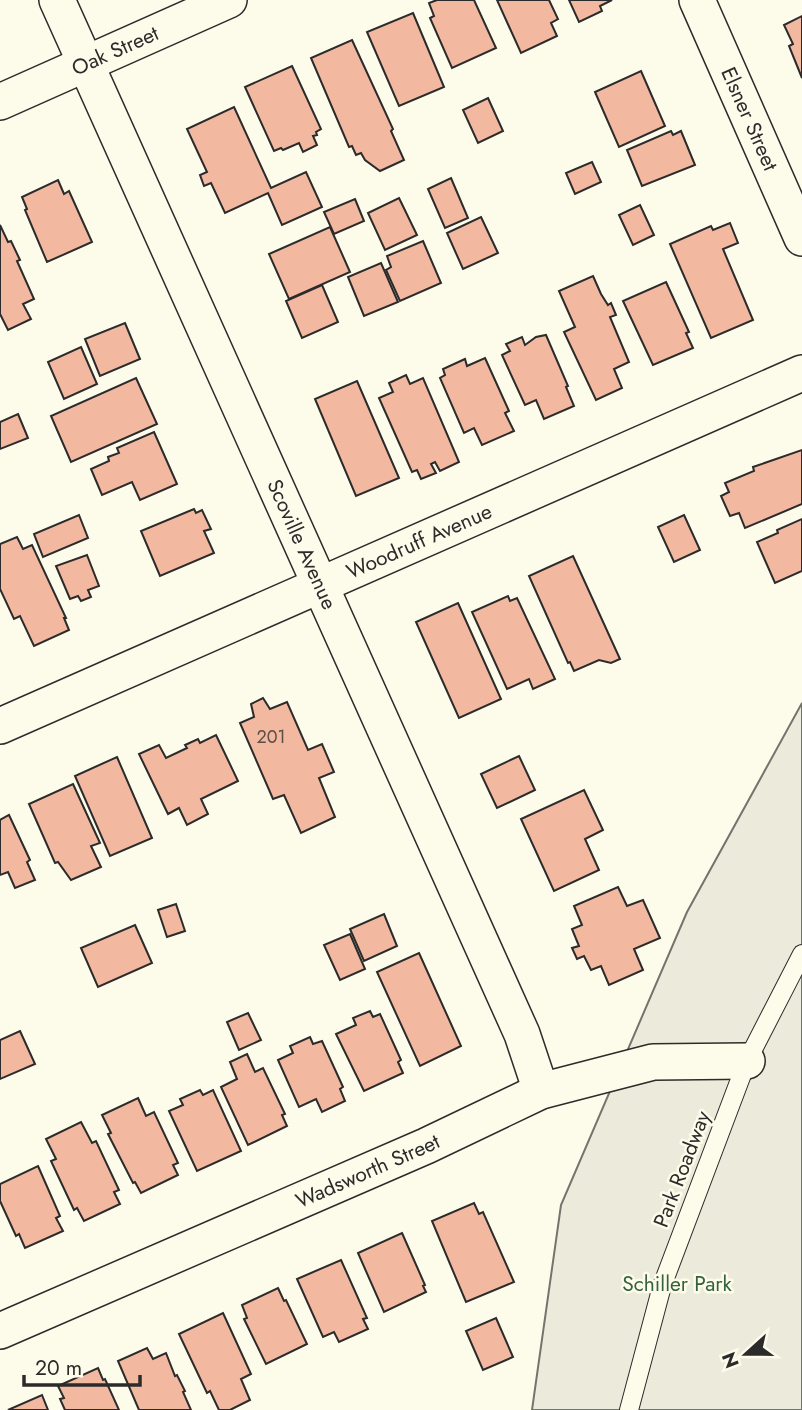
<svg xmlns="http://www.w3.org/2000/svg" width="802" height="1410" font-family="Jost,sans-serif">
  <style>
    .green { fill: #ecebdb; stroke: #74746e; stroke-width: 2 }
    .building { fill: #f2b8a0; stroke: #2b2b2b; stroke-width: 2 }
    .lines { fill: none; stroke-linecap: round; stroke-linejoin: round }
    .lane-casing { stroke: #2b2b2b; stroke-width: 20 }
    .street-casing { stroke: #2b2b2b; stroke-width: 38 }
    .lane { stroke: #fdfbea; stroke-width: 18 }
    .street { stroke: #fdfbea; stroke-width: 35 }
    .labels { text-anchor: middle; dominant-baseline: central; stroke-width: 5; stroke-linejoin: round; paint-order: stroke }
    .number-label { font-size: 18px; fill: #5d4e48 }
    .street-label { font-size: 21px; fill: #2b2b2b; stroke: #fdfbea }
    .park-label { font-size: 21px; fill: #34623c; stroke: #fdfbea }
  </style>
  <rect width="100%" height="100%" fill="#fdfbea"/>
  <polygon class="green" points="802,703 802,1410 532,1410 561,1205 687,912"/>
  <g class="building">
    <polygon points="437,0 474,0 496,48 452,68 430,18 434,16 429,3"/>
    <polygon points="497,0 549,0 558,19 551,23 557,36 521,53"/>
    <polygon points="569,0 612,0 600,6 602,11 579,22"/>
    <polygon points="413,13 444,87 399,106 367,32"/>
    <polygon points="802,16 802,78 789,46 793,44 784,25"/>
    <polygon points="352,40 393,129 391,131 404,160 380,171 365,160 361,153 356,155 352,146 349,147 311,58"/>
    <polygon points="292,66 321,129 316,132 317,135 313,136 317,145 303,152 299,143 283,150 281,148 274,151 245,87"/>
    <polygon points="641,71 665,126 619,147 595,92"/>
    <polygon points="488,98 503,131 478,143 463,110"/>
    <polygon points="234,107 271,188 306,172 322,207 282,225 268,193 225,213 211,183 204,186 200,175 207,172 187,129"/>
    <polygon points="671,131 673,135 681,131 695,165 642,186 627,150"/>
    <polygon points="592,162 601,182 575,194 566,173"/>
    <polygon points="451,178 468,218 445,228 428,189"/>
    <polygon points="58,180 64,194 69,191 92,242 47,262 25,210 27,209 22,197"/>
    <polygon points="399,198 417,235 385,250 368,213"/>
    <polygon points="355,199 364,221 334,234 324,212"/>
    <polygon points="640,205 654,235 633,245 619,215"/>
    <polygon points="481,217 498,253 463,269 447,233"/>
    <polygon points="730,223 738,243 723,249 753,320 711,338 670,244 711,226 713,230"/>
    <polygon points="0,225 8,242 11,241 20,260 17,261 34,299 23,304 31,319 8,330 0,314"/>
    <polygon points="330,227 350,272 289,299 269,254"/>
    <polygon points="423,241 441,283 400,301 386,270 391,267 387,256"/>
    <polygon points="381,263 398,302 364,316 348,277"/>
    <polygon points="593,276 601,294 608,305 611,303 616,315 610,317 629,362 614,369 622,388 596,400 564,332 575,327 559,291"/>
    <polygon points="666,282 689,332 686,333 693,348 653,365 623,301"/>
    <polygon points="322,285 338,322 302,338 286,301"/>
    <polygon points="125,323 140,359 100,376 85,339"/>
    <polygon points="546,335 568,386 566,387 574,406 544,419 536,400 525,405 502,355 510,351 506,344 522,337 525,345 536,337"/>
    <polygon points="81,347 97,384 64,399 48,362"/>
    <polygon points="485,358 509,411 505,413 514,431 482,445 474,428 464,433 440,378 445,375 443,369 465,359 467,366"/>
    <polygon points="406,375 410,384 423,378 459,462 440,471 435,462 431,464 436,473 421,479 417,470 412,472 379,398 393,392 389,383"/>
    <polygon points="136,378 157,424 71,462 51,416"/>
    <polygon points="357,381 399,478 356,496 315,399"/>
    <polygon points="18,414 28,438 0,449 0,422"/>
    <polygon points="154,432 177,484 140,500 132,482 102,495 91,469 109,461 108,457 119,453 117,448"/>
    <polygon points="802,450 802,504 745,528 739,513 730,516 721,496 729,492 725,483 754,471 753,467"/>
    <polygon points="194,509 196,513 202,510 211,529 204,531 214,553 160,576 141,531"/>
    <polygon points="79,515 88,538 43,557 34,534"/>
    <polygon points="684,515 700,550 674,562 658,527"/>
    <polygon points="802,519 802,571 775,583 757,542 778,533 777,530"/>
    <polygon points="17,537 23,549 32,545 66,618 64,618 69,630 34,646 20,616 14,619 0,589 0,544"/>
    <polygon points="87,555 99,586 88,590 91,597 81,601 78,596 70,599 56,566"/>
    <polygon points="573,556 620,659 611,663 599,660 574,671 570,662 568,663 529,576"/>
    <polygon points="508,596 510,601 517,598 555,679 533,689 529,679 507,689 472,612"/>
    <polygon points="458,603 501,699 459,718 416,622"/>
    <polygon points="263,698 270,709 287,702 308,750 322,744 334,772 319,778 335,817 301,833 284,795 273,799 240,723 254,717 251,704"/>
    <polygon points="216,735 238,781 201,799 208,814 187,825 179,808 168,814 139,754 159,745 166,758 187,748 185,745 198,739 200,743"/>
    <polygon points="519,756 535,790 497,808 481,774"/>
    <polygon points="117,757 152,838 110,856 75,776"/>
    <polygon points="73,784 100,843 91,846 101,867 71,880 58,862 55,863 29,804"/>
    <polygon points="584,790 603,830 585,839 599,870 554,891 521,819"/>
    <polygon points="9,815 30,860 27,862 35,880 15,888 8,872 0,875 0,820"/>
    <polygon points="618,887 627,906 643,900 660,938 634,949 643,970 609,985 601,966 591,970 584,956 577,959 572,948 579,946 572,929 582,925 574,906"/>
    <polygon points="176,904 185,931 167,937 158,910"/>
    <polygon points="384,914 397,946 364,961 350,929"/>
    <polygon points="135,925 152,963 98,987 81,948"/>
    <polygon points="350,934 365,969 340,980 324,945"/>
    <polygon points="419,953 461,1046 420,1066 377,972"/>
    <polygon points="370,1011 373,1017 380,1014 401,1060 398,1062 403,1073 364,1091 336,1034 356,1025 353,1018"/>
    <polygon points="248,1013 261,1040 239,1050 227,1022"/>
    <polygon points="20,1031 35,1064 0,1079 0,1040"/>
    <polygon points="310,1037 313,1044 322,1041 343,1087 340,1089 345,1101 322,1112 316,1099 299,1107 278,1060 293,1053 290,1046"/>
    <polygon points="247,1054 255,1072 263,1068 285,1114 282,1115 287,1126 248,1145 221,1087 237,1079 230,1062"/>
    <polygon points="200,1090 203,1095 213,1090 241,1151 197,1171 169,1111 183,1105 180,1099"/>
    <polygon points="138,1098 146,1116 154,1112 178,1163 173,1165 178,1175 141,1193 135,1182 133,1183 108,1134 111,1133 102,1115"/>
    <polygon points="81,1122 92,1143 96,1141 119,1190 114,1192 120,1204 84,1221 77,1208 74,1210 51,1161 56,1159 46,1139"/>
    <polygon points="38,1166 60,1216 56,1218 63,1231 25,1248 19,1234 16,1236 0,1201 0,1184"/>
    <polygon points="474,1203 479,1214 483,1212 514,1282 466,1302 432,1221"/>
    <polygon points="402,1233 425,1285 423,1286 426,1292 384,1312 358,1253"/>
    <polygon points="341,1260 367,1318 363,1319 368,1329 339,1342 334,1332 323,1337 297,1279"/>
    <polygon points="278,1288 284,1301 286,1300 307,1344 266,1364 244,1319 247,1318 242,1305"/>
    <polygon points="223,1313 251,1374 241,1379 250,1400 230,1410 219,1410 210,1391 207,1393 179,1334"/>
    <polygon points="496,1318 513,1357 483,1370 466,1331"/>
    <polygon points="147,1348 153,1359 166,1353 175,1376 177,1375 185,1391 183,1392 191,1410 139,1410 118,1361"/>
    <polygon points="98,1368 103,1380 105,1379 119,1410 65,1410 60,1399 64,1398 58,1386"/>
    <polygon points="42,1395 48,1410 8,1410"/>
  </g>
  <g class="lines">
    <g class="lane-casing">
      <polyline id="lane" points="629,1410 662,1286 747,1061 802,954"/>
    </g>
    <g class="street-casing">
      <g id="street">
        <path id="s1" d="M 57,0 L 522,1034 L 541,1091"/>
        <path id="s2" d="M 697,0 L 802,238"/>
        <path id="s3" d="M 0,102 L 229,0"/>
        <path id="s4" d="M 0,726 L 802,373"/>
        <path id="s5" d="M 0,1331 L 426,1146 L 541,1091 L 653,1062 L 747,1061"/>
      </g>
    </g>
    <use href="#lane" class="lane"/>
    <use href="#street" class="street"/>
  </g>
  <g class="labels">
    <g class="number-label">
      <text x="271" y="737">201</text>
    </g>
    <g class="street-label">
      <text stroke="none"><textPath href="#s3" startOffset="126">Oak Street</textPath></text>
      <text stroke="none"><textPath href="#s2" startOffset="130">Elsner Street</textPath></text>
      <text stroke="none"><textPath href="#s4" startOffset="458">Woodruff Avenue</textPath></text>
      <text stroke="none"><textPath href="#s1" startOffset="597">Scoville Avenue</textPath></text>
      <text transform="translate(682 1169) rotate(-69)">Park Roadway</text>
      <text stroke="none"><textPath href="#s5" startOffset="401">Wadsworth Street</textPath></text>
    </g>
    <g class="park-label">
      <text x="677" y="1284">Schiller Park</text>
    </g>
  </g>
  <g transform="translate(746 1354) rotate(249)" stroke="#fdfbea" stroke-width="5" paint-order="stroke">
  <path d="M0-5L12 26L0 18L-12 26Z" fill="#2b2b2b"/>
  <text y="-10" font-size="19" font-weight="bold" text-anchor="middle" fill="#2b2b2b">N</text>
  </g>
  <path d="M24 1375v10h116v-10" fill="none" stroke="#2b2b2b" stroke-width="3.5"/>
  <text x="35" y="1375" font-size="21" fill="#2b2b2b" stroke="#fdfbea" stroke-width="5" paint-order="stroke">20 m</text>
</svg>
